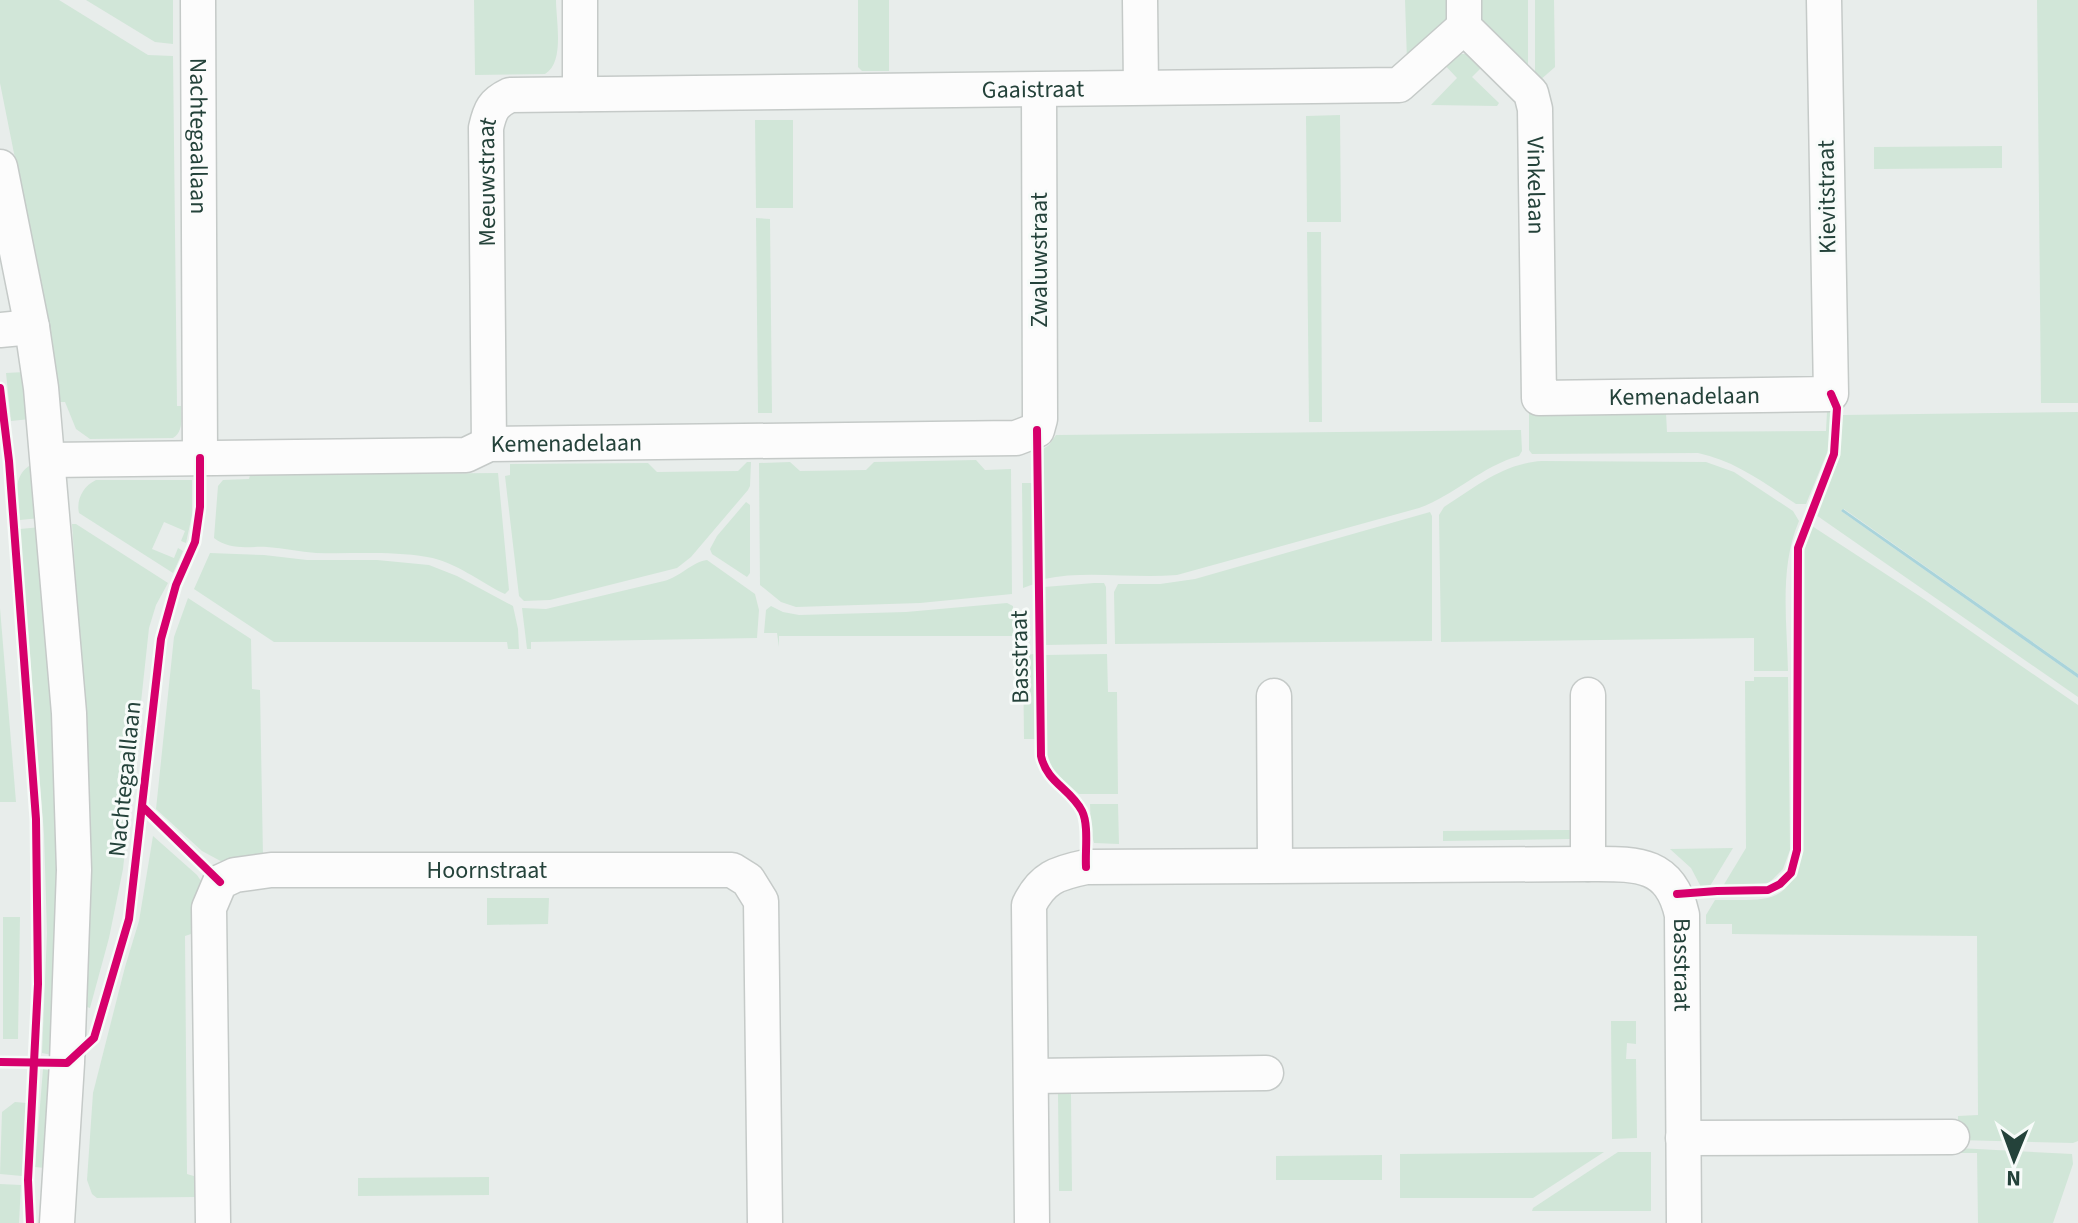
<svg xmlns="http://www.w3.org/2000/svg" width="2078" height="1223" font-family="'Source Sans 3',sans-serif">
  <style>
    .green { fill: #d1e6d8 }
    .water { fill: #a9d4db }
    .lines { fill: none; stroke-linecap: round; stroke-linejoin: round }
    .minor-casing { stroke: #c5cac8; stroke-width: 37 }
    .minor { stroke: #fcfcfc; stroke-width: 34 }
    .cycleway-casing { stroke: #f7fbf9; stroke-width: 13 }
    .cycleway { stroke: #d6006c; stroke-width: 8 }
    .labels { text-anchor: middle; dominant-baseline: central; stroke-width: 6; stroke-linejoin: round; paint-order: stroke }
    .street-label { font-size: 24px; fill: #24423a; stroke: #f7fbf9 }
  </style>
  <rect width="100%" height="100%" fill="#e8edeb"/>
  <g class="green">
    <path d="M 0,0 L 59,0 L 148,55 L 173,56 L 177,406 L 181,406 C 181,418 184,431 173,438 L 90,439 L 76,429 L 65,402 L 57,402 L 36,264 L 0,83 Z"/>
    <polygon points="86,0 173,0 173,44 155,42"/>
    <path d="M 474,0 L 556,0 C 556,20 565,63 545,74 L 475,75 Z"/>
    <polygon points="858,0 889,0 889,71 862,71 858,67"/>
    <polygon points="1405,0 1450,0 1449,21 1407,61"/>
    <polygon points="1476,0 1528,0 1528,69 1479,17"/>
    <polygon points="1535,0 1554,0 1555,67 1539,81 1535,76"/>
    <polygon points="2037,0 2078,0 2078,403 2041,403"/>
    <polygon points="1461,54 1472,54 1488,61 1472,77 1499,103 1497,106 1431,105 1457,78 1442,62"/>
    <polygon points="1340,115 1341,222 1307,222 1306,116"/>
    <polygon points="755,120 793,120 793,208 756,208"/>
    <polygon points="2002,146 2002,168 1874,169 1874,147"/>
    <polygon points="756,218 770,219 772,413 758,413"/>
    <polygon points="1307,232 1321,232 1322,422 1309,422"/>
    <polygon points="24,372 30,419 11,421 6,373"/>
    <path d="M 1830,410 L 1829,448 L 1806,504 L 1796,504 C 1764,483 1736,461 1698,453 L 1532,454 L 1529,450 L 1529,413 L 1664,412 L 1666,413 L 1667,432 L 1826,431 L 1827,412 Z"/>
    <polygon points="2078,412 2078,674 1844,509 1841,511 2078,678 2078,697 1816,515 1840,456 1842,415"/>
    <path d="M 1521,430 L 1522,451 L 1519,456 C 1482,466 1455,495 1419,508 L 1177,575 C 1132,579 1087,570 1044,579 L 1043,449 L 1049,445 L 1056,435 Z"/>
    <polygon points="976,460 985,470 1011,469 1012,594 920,603 796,607 781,602 760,585 759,463 790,462 800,471 866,470 874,462"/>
    <path d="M 1542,461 L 1706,462 L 1734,472 L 1793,511 L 1799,521 C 1779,568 1787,621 1788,671 L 1754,671 L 1754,638 L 1441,642 L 1439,515 L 1444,507 C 1475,487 1504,463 1542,461 Z"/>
    <polygon points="747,462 751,462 750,486 748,490 691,557 677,568 550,600 524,601 519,596 505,476 510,475 510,464 648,463 657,472 738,471"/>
    <path d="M 29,466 L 34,466 L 40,518 L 20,520 C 18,501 11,478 29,466 Z"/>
    <path d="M 498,473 L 509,590 L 505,594 C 479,582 457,562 427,557 C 391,551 353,554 316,553 C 300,552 284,548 267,547 C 248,546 231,551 214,538 L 218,486 L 223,480 L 249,479 L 250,475 Z"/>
    <path d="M 96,480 L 192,480 L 192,515 L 186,543 L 181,541 L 185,531 L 164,522 L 152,549 L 174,558 L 178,548 L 183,551 L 173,573 L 79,513 C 76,500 83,486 96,480 Z"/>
    <polygon points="1022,483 1033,483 1034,584 1023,588"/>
    <polygon points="746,502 750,505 750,573 747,577 712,554 710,549 717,536"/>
    <polygon points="1430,512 1432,516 1432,641 1115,644 1114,592 1118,584 1160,584 1195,579"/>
    <polygon points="72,524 76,524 168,583 156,605 149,628 123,869 109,938 90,1008 87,1007 91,882 90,799"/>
    <path d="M 1812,526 L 1924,599 L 2078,705 L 2078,1141 L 2073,1143 L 1958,1140 L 1958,1116 L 1978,1115 L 1977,936 L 1732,934 L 1732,924 L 1706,924 L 1706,915 L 1715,900 C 1765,899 1790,908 1803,849 L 1801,561 Z"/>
    <polygon points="41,527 59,831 52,1055 42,1053 47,933 44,834 20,529"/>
    <polygon points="210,553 264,555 307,560 377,560 429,565 457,576 513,606 518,629 519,649 508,649 507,642 274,642 194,589"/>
    <path d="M 707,560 L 755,594 L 759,610 L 757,638 L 531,642 L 531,649 L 527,649 L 522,608 L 546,609 L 664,581 C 680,577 692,562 707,560 Z"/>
    <polygon points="1094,583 1104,583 1106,587 1107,644 1045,645 1044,587"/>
    <polygon points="188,598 251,639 252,689 260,690 263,857 228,865 202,851 156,809 174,637"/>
    <polygon points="1007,603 1013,606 1013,636 779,636 779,647 777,633 764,633 766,610 771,606 783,612 799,615 906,612"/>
    <polygon points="0,608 16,802 0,802"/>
    <polygon points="1035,654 1036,739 1024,739 1023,655"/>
    <polygon points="1107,654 1108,692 1117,692 1118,794 1079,794 1046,765 1045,655"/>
    <polygon points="1754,677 1788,677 1790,850 1783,869 1769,883 1723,886 1746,848 1745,681 1754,681"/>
    <polygon points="1090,804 1118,804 1119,844 1094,843 1091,832"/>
    <polygon points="1570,830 1570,839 1443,841 1443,831"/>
    <polygon points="153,836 197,875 205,887 194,933 185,936 187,1174 197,1177 196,1197 97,1198 92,1194 87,1180 93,1093 125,967 139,921"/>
    <polygon points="1733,848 1710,886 1701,887 1691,868 1670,849"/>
    <polygon points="487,898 549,898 548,924 487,925"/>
    <polygon points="3,917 20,917 18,1039 3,1039"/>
    <polygon points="1611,1021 1636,1021 1636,1044 1627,1043 1626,1059 1636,1059 1637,1138 1612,1139"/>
    <polygon points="43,1069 50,1070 45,1168 35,1167"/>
    <polygon points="1058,1093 1071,1094 1072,1191 1059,1191"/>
    <polygon points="15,1102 27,1103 22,1176 0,1174 2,1112"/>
    <polygon points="1958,1148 2072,1154 2073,1164 2053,1223 1978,1223 1977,1153 1958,1153"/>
    <polygon points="1604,1152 1533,1198 1400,1198 1400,1154"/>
    <polygon points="1618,1152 1651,1152 1651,1211 1532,1211 1533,1208"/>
    <polygon points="1382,1155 1382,1180 1276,1180 1276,1156"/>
    <polygon points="489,1177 489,1195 358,1196 358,1178"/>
    <polygon points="0,1184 21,1185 19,1223 0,1223"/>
  </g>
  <polygon class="water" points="1843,509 2078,674 2078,678 1841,511"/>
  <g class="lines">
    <g class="minor-casing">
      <g id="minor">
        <path id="s1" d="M 198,0 L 200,458"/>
        <polyline points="580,0 580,94"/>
        <polyline points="1140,0 1141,87"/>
        <path id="s2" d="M 1464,0 L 1464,27 L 1531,93 L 1535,109 L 1539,398 L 1831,394 L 1824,0"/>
        <polyline points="0,167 32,327 41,388 69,713 74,870 67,1063 57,1223"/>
        <polyline points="0,330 32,327"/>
        <path id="s3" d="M 489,444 L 486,128 C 490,110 493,103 510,95 L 1399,85 L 1464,27"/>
        <path id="s4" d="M 49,460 L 466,455 L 489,444 L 1016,438 L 1037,430 L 1040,419 L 1039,90"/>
        <polyline points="1588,695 1588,864"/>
        <polyline points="1274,696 1275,865"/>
        <polyline points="1032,1076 1266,1073"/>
        <polyline points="1683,1138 1952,1137"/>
        <path id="s5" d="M 213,1223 L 209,908 L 220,882 L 235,875 L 271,870 L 732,870 L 748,880 L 761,901 L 765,1223"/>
        <path id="s6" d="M 1032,1223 L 1029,905 C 1042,878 1057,873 1086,867 L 1588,864 C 1635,864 1670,861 1682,915 L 1684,1223"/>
      </g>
    </g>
    <use href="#minor" class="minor"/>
    <g class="cycleway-casing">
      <g id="cycleway">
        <polyline points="0,388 9,461 36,819 38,984 28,1180 30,1223"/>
        <path d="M 1037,430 L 1041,756 C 1047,783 1070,788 1082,811 C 1089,825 1085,851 1086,867"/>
        <polyline points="143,807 220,882"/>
        <polyline points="1677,894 1717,891 1768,890 1780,884 1791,873 1797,850 1798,548 1834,454 1837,408 1831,394"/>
        <polyline points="0,1062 67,1063 94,1038 129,919 161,639 176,585 195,542 200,507 200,458"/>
      </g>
    </g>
    <use href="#cycleway" class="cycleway"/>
  </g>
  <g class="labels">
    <g class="street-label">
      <text stroke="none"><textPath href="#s3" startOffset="882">Gaaistraat</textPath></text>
      <text stroke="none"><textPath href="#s1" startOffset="136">Nachtegaallaan</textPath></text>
      <text stroke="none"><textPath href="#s3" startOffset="262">Meeuwstraat</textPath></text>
      <text stroke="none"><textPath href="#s2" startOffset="214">Vinkelaan</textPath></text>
      <text transform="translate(1827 197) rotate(-91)">Kievitstraat</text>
      <text transform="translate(1039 260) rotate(-90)">Zwaluwstraat</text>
      <text stroke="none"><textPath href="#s2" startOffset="572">Kemenadelaan</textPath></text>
      <text stroke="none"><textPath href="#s4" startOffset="520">Kemenadelaan</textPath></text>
      <text transform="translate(1020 657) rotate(-91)">Basstraat</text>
      <text transform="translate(125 779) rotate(-84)">Nachtegaallaan</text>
      <text stroke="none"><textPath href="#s5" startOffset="612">Hoornstraat</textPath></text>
      <text stroke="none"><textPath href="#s6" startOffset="1062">Basstraat</textPath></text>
    </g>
  </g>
  <g transform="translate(2014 1159) rotate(181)" stroke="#f7fbf9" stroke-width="6" paint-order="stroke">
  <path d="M0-6L14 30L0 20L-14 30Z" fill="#24423a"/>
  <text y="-12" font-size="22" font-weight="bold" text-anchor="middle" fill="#24423a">N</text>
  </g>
</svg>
